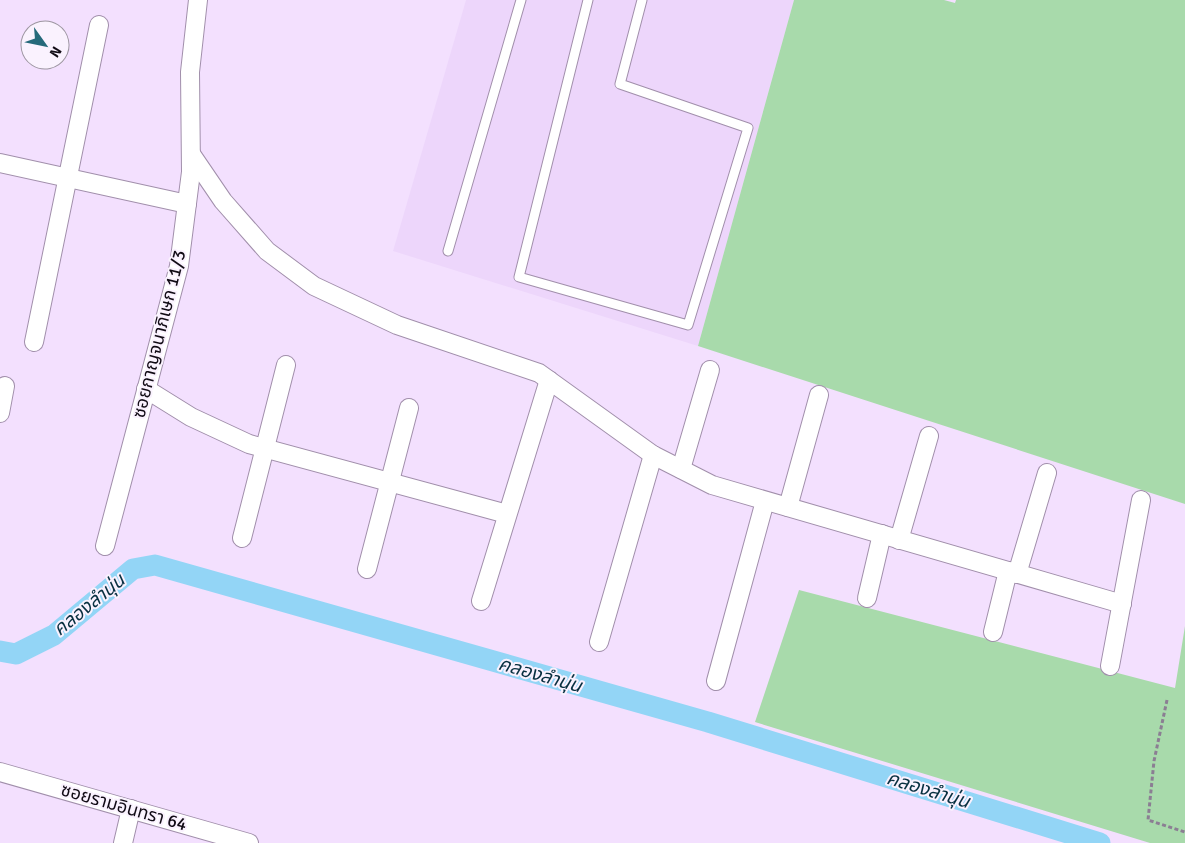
<svg xmlns="http://www.w3.org/2000/svg" width="1185" height="843" font-family="Signika,'Noto Sans Thai',sans-serif">
  <style>
    .built { fill: #edd6fb }
    .green { fill: #a8daab }
    .lines { fill: none; stroke-linecap: round; stroke-linejoin: round }
    .canal { stroke: #93d5f6; stroke-width: 21 }
    .service-casing { stroke: #a18fab; stroke-width: 11 }
    .minor-casing { stroke: #a18fab; stroke-width: 20 }
    .path { stroke: #8b7e93; stroke-width: 3; stroke-dasharray: 4 2.5; stroke-linecap: butt }
    .service { stroke: #fff; stroke-width: 9 }
    .minor { stroke: #fff; stroke-width: 18 }
    .labels { text-anchor: middle; dominant-baseline: central; stroke-width: 4; stroke-linejoin: round; paint-order: stroke }
    .street-label { font-size: 18px; fill: #110b15; stroke: #faf2fe }
    .water-label { font-size: 19px; font-style: italic; fill: #083041; stroke: #faf2fe }
  </style>
  <rect width="100%" height="100%" fill="#f3e0fe"/>
  <polygon class="built" points="466,0 794,0 698,346 393,251"/>
  <g class="green">
    <polygon points="794,0 944,0 955,3 956,0 1185,0 1185,504 698,346"/>
    <polygon points="799,590 1175,688 1185,626 1185,843 1150,843 755,722"/>
  </g>
  <g class="lines">
    <polyline class="canal" points="0,651 16,654 54,635 133,569 155,565 708,722 1100,843"/>
    <g class="service-casing">
      <g id="service">
        <polyline points="588,0 519,277 688,325 748,128 620,84 642,0"/>
        <polyline points="448,251 521,0"/>
      </g>
    </g>
    <g class="minor-casing">
      <g id="minor">
        <polyline points="191,154 223,201 267,251 314,286 397,325 539,373 653,455 712,485 1122,604"/>
        <polyline points="0,163 187,204"/>
        <polyline points="34,342 99,25"/>
        <polyline points="146,389 191,417 249,444 507,514"/>
        <polyline points="0,413 5,386"/>
        <polyline points="681,469 710,370"/>
        <polyline points="788,507 819,395"/>
        <polyline points="242,538 286,365"/>
        <polyline points="899,540 929,436"/>
        <polyline points="105,546 179,266 191,172 190,72 198,0"/>
        <polyline points="367,569 409,408"/>
        <polyline points="1017,574 1047,473"/>
        <polyline points="867,598 882,534"/>
        <polyline points="481,601 549,380"/>
        <polyline points="993,632 1008,571"/>
        <polyline points="599,642 653,455"/>
        <polyline points="1110,666 1141,500"/>
        <polyline points="716,681 765,501"/>
        <polyline points="0,772 249,843"/>
        <polyline points="123,843 131,809"/>
      </g>
    </g>
    <polyline class="path" points="1167,700 1154,761 1148,820 1185,832"/>
    <use href="#service" class="service"/>
    <use href="#minor" class="minor"/>
  </g>
  <g class="labels">
    <g class="street-label">
      <text transform="translate(159 334) rotate(-76)">ซอยกาญจนาภิเษก 11/3</text>
      <text transform="translate(124 807) rotate(16)">ซอยรามอินทรา 64</text>
    </g>
    <g class="water-label">
      <text transform="translate(89 605) rotate(-39)">คลองลำนุ่น</text>
      <text transform="translate(540 675) rotate(16)">คลองลำนุ่น</text>
      <text transform="translate(928 790) rotate(17)">คลองลำนุ่น</text>
    </g>
  </g>
  <g transform="translate(45 45) rotate(123)"><circle r="24" fill="#faf2fe" stroke="#9d96a1"/>
  <path d="M0-4L9 19L0 12L-9 19Z" fill="#25697a"/>
  <text y="-8" font-size="14" font-weight="bold" text-anchor="middle" fill="#110b15">N</text>
  </g>
</svg>
